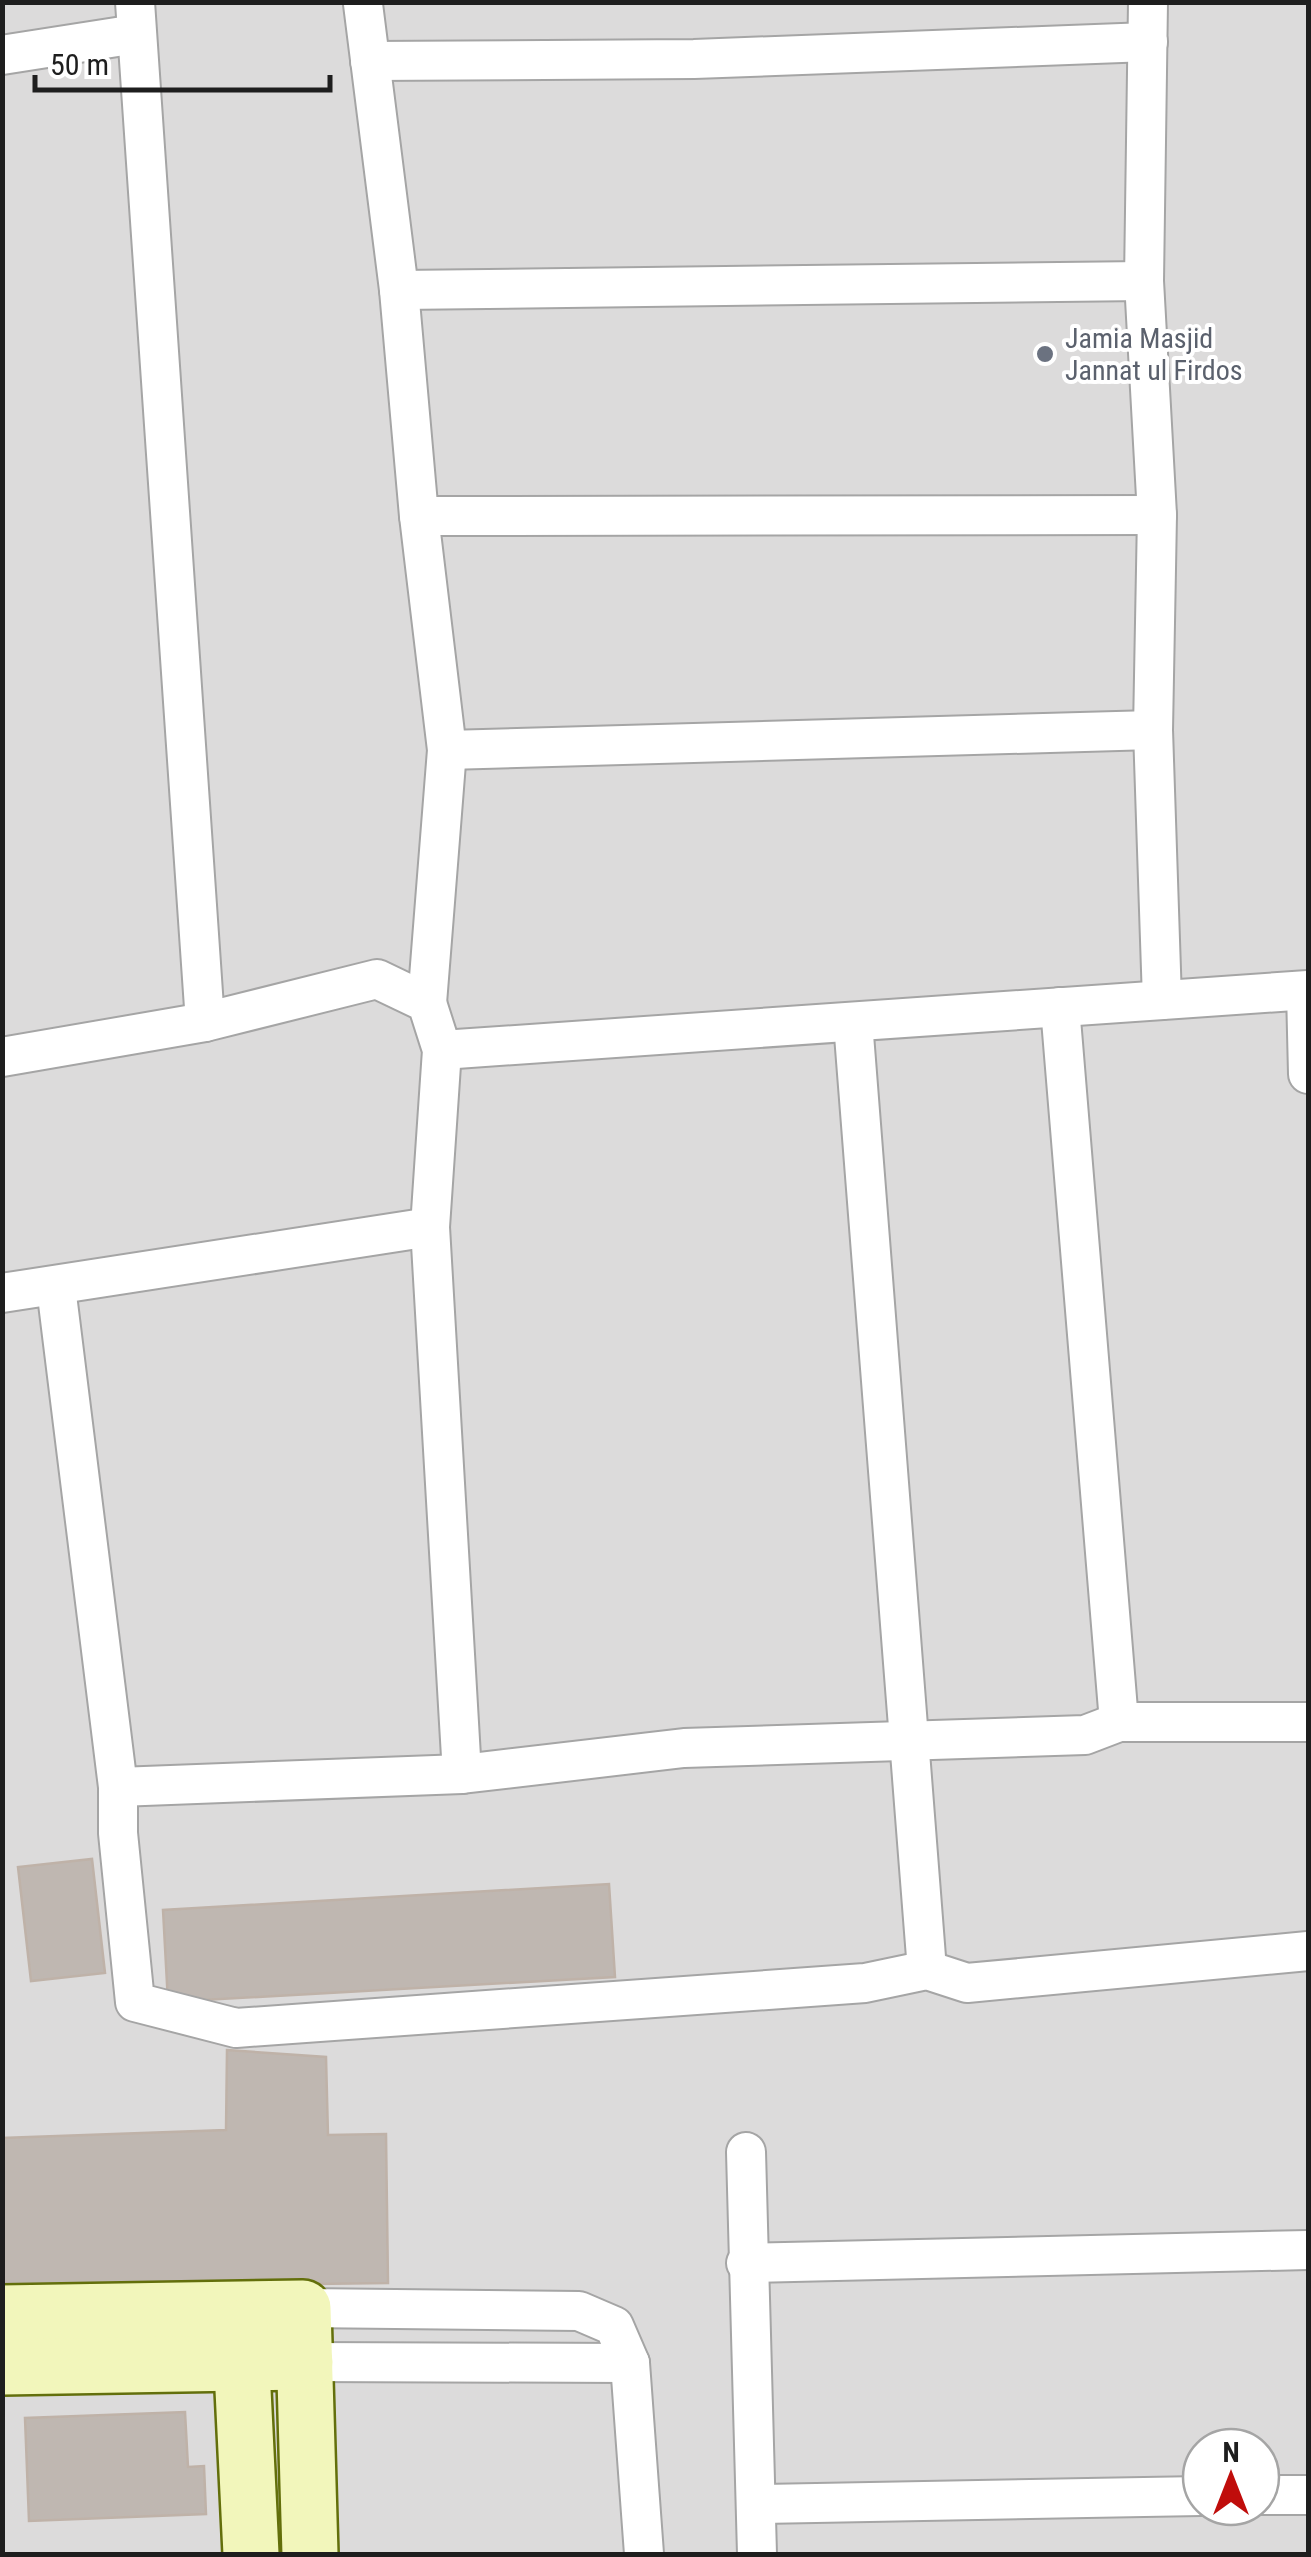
<svg xmlns="http://www.w3.org/2000/svg" width="1311" height="2557" font-family="'Roboto Condensed',sans-serif">
  <style>
    .residential { fill: #dcdbdb; fill-rule: evenodd }
    .building { fill: #bfb7b1; stroke: #bfb2a8; stroke-width: 2.5 }
    .lines { fill: none; stroke-linecap: round; stroke-linejoin: round }
    .street-casing { stroke: #a5a5a5; stroke-width: 42 }
    .secondary-casing { stroke: #636f0b; stroke-width: 60 }
    .street { stroke: #fff; stroke-width: 38 }
    .secondary { stroke: #f2f6bb; stroke-width: 55 }
    .worship-dot { fill: #6b7280; stroke: #fff; stroke-width: 4 }
    .labels { text-anchor: middle; dominant-baseline: central; stroke-width: 8; stroke-linejoin: round; paint-order: stroke }
    .worship-label { font-size: 28px; fill: #5b616d; stroke: #fff; text-anchor: start }
  </style>
  <rect width="100%" height="100%" fill="#eeebe4"/>
  <path class="residential" d="M 3,3 L 1308,3 L 1308,2554 L 3,2554 ZM 1201,2447 L 1261,2447 L 1261,2507 L 1201,2507 Z"/>
  <g class="building">
    <polygon points="92,1859 105,1973 31,1981 18,1867"/>
    <polygon points="609,1884 615,1977 168,2002 163,1910"/>
    <polygon points="227,2050 326,2057 328,2135 386,2134 388,2283 2,2288 2,2138 226,2130"/>
    <polygon points="185,2412 188,2467 204,2466 206,2514 29,2521 25,2418"/>
  </g>
  <g class="lines">
    <g class="street-casing">
      <g id="street">
        <polyline points="135,2 205,1022"/>
        <polyline points="1148,2 1144,281 1157,515 1153,730 1162,1000"/>
        <polyline points="363,4 399,290 419,516 447,750 427,1003"/>
        <polyline points="2,55 136,34"/>
        <polyline points="370,61 694,59 1148,42"/>
        <polyline points="399,290 1144,281"/>
        <polyline points="419,516 1157,515"/>
        <polyline points="447,750 1153,730"/>
        <polyline points="1306,991 1308,1074"/>
        <polyline points="1060,1007 1119,1722"/>
        <polyline points="853,1022 927,1970"/>
        <polyline points="442,1050 1308,990"/>
        <polyline points="2,1057 205,1022 377,979 427,1003 442,1050 430,1227 462,1774"/>
        <polyline points="56,1287 118,1787 118,1833 135,2002 236,2028 865,1983 927,1970 967,1983 1308,1951"/>
        <polyline points="2,1293 430,1227"/>
        <polyline points="118,1787 462,1774 684,1748 1085,1735 1119,1722 1308,1722"/>
        <polyline points="746,2152 757,2554"/>
        <polyline points="746,2263 1308,2250"/>
        <polyline points="303,2308 579,2311 614,2326 630,2363 644,2554"/>
        <polyline points="305,2362 630,2363"/>
        <polyline points="1261,2495 1308,2495"/>
        <polyline points="757,2504 1201,2496"/>
      </g>
    </g>
    <g class="secondary-casing">
      <g id="secondary">
        <polyline points="2,2313 303,2308 310,2554"/>
        <polyline points="240,2328 251,2554"/>
        <polyline points="2,2367 305,2362"/>
      </g>
    </g>
    <use href="#street" class="street"/>
    <use href="#secondary" class="secondary"/>
  </g>
  <circle class="worship-dot" cx="1045" cy="354" r="10"/>
  <g class="labels">
    <g class="worship-label">
      <text x="1065" y="338">Jamia Masjid<tspan x="1065" dy="32">Jannat ul Firdos</tspan></text>
    </g>
  </g>
  <rect width="1311" height="2557" fill="none" stroke="#1e1e1e" stroke-width="10"/>
  <g transform="translate(1231 2477)"><circle r="48" fill="#ffffff" stroke="#a5a5a5" stroke-width="2.5"/>
  <path d="M0-8L18 38L0 25L-18 38Z" fill="#c00d0b"/>
  <text y="-15" font-size="28" font-weight="bold" text-anchor="middle" fill="#1e1e1e">N</text>
  </g>
  <path d="M35 75v15h295v-15" fill="none" stroke="#1e1e1e" stroke-width="5"/>
  <text x="50" y="75" font-size="30" fill="#1e1e1e" stroke="#ffffff" stroke-width="8" paint-order="stroke">50 m</text>
</svg>
